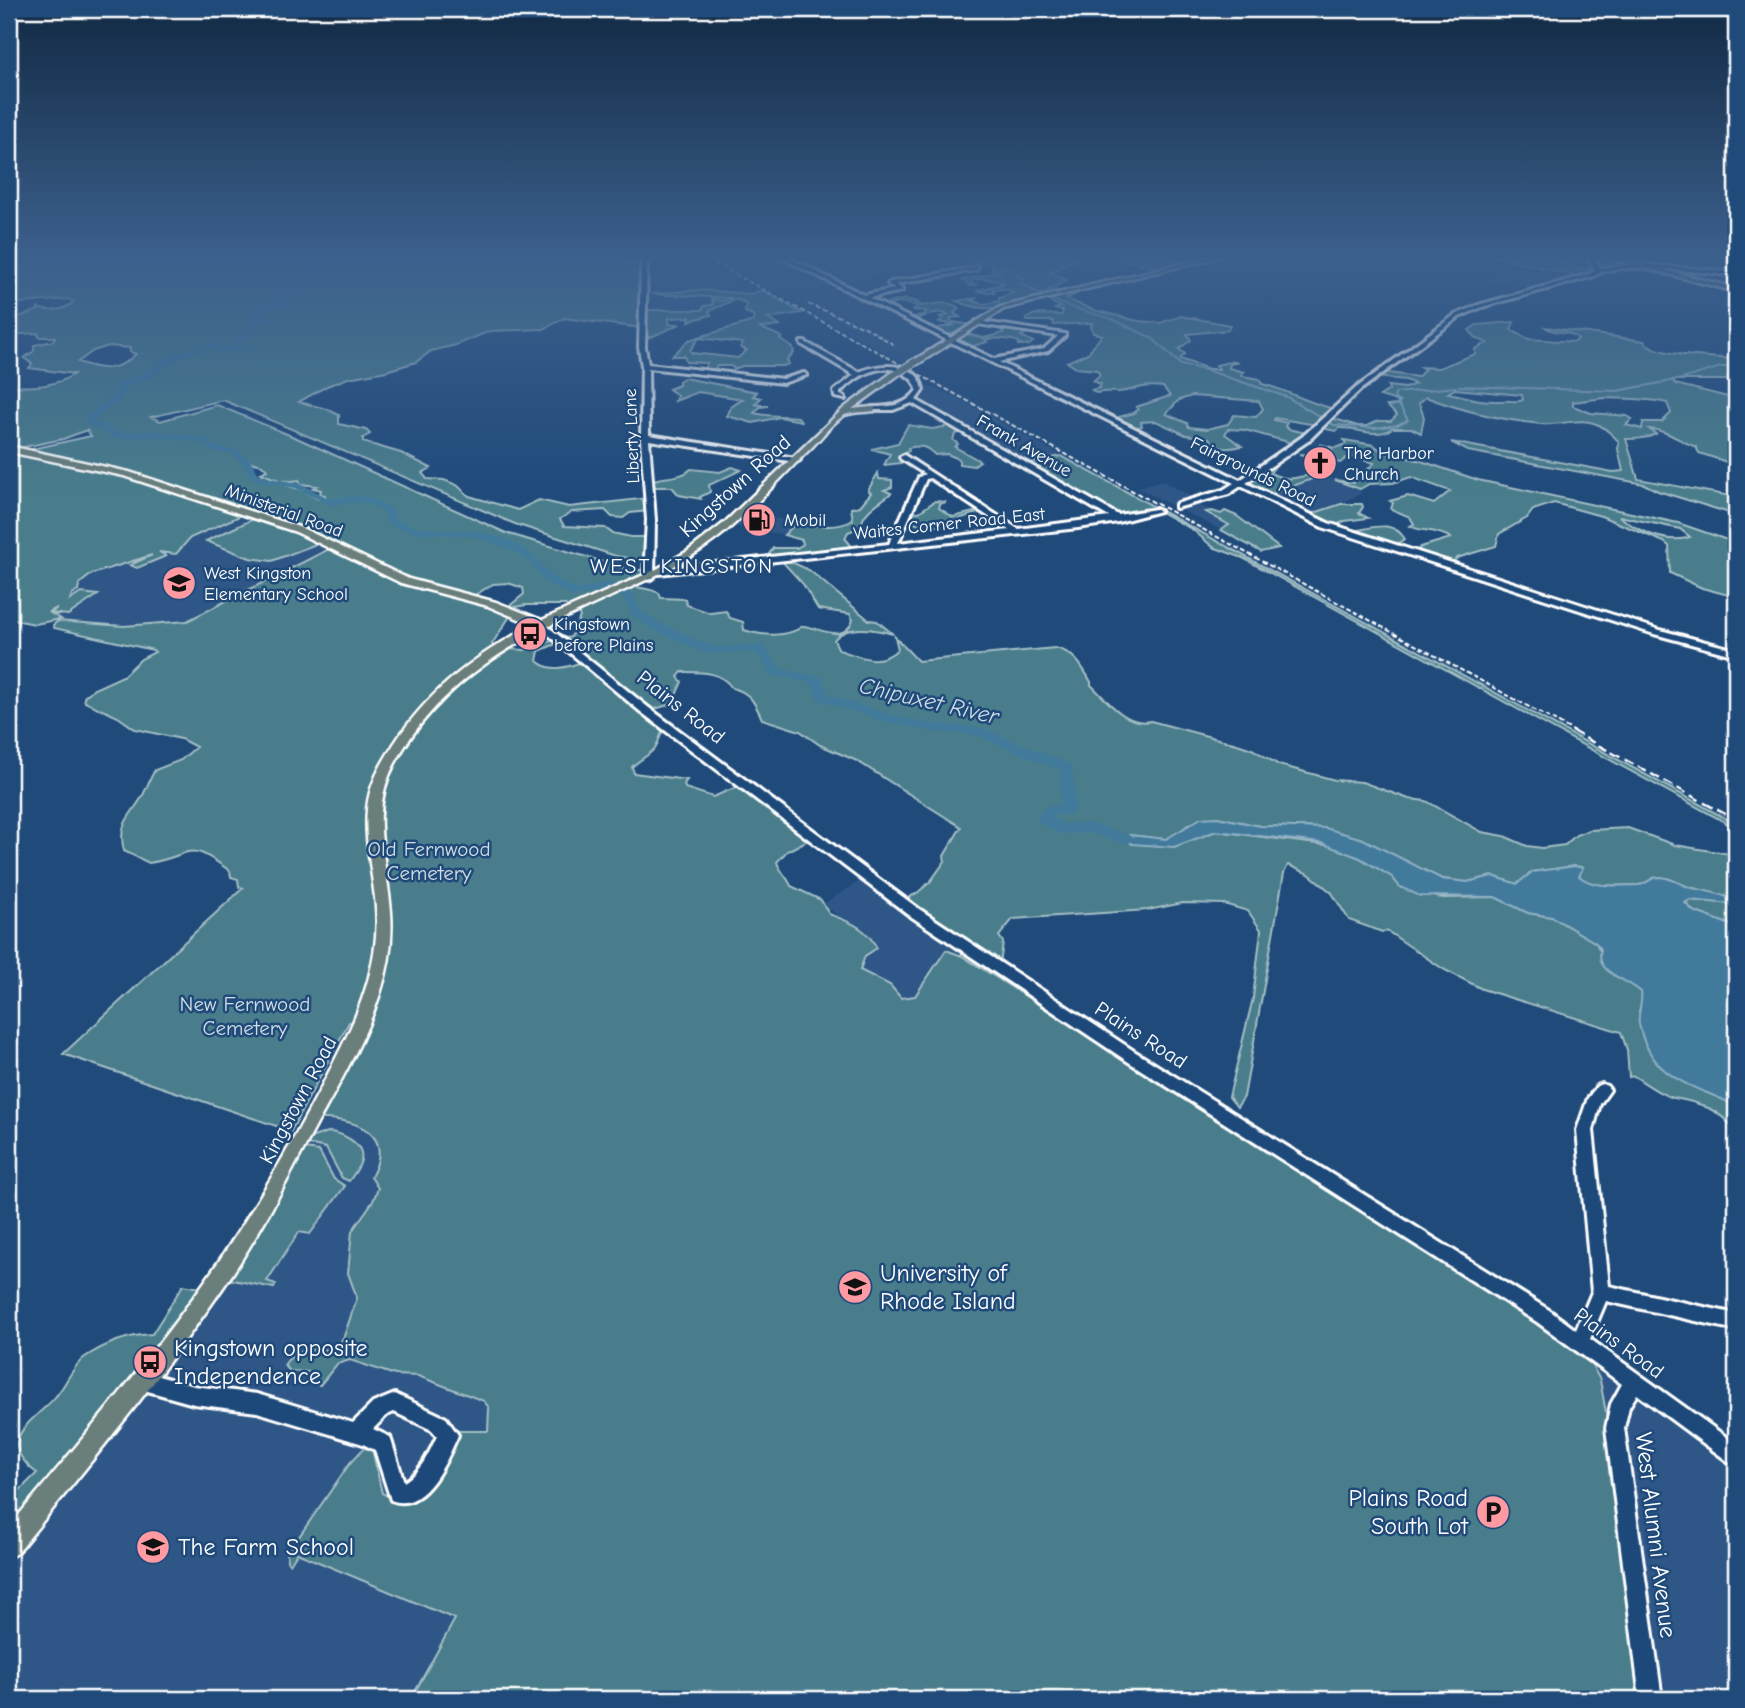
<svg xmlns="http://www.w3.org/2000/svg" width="1745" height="1708" font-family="'Comic Neue',sans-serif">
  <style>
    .built { fill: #2e5686 }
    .green { fill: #487d8b; stroke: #a4bec5; stroke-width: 2; fill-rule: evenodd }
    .water { fill: #427a9c; stroke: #8eafc4; stroke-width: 2 }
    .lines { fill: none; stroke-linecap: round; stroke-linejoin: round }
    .stream { stroke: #8eafc4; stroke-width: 2 }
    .river { fill: #427a9c; fill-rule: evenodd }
    .minor-casing { stroke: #fff; stroke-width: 6 }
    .major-casing { stroke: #fff; stroke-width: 5 }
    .minor { fill: #1f4a7a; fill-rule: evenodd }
    .major { fill: #6b7f7c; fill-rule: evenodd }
    .rail-far1 { stroke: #fff; stroke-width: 2; stroke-dasharray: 5 2.5; stroke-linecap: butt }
    .rail { stroke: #fff; stroke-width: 2.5; stroke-dasharray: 10 5; stroke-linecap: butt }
    .major-bridge-casing { stroke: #fff; stroke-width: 10; stroke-linecap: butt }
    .major-bridge { stroke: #6b7f7c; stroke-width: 7 }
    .labels { text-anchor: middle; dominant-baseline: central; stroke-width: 5; stroke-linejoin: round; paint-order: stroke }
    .far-street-label { font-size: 18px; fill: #fff; stroke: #1f4a7a }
    .far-poi-label { font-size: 18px; fill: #fff; stroke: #1f4a7a; text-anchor: start }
    .street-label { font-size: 21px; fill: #fff; stroke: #1f4a7a }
    .far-quarter-label { font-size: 21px; letter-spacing: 2px; fill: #fff; stroke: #1f4a7a }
    .park-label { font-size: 21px; fill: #d1dee2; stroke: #1f4a7a }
    .water-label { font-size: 23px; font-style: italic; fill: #d0dee6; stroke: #1f4a7a }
    .near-poi-label { font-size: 24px; fill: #fff; stroke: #1f4a7a; text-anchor: start }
    .near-street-label { font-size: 24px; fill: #fff; stroke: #1f4a7a }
  </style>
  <rect width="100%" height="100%" fill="#1f4a7a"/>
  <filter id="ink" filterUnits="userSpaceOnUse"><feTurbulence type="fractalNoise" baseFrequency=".0143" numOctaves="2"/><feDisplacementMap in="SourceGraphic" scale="14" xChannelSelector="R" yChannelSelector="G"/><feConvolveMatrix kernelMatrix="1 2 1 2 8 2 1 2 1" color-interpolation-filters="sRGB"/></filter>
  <g filter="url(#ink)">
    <g class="built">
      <polygon points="741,256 946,256 958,262 837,282 952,340 910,366 722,264"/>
      <polygon points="671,265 709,271 730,278 732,282 750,284 761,290 751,294 699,290 652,294 732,297 723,301 713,300 713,305 702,310 644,310 645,266"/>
      <polygon points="1504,268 1575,276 1584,278 1543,289 1483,282 1497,278 1495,270"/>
      <polygon points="925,385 955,396 1061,456 1024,464 914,399 919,386"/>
      <polygon points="1315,476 1326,477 1360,489 1360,494 1340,504 1308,515 1269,495"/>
      <polygon points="1161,480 1198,500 1193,502 1212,511 1207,513 1230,525 1221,530 1137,488"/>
      <polygon points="229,509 314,538 344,554 154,647 10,611"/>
      <polygon points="746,513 797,522 784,535 732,526"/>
      <polygon points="867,877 1573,1337 1736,1456 1736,1699 9,1699 9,1545 144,1381 312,1119 331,1118 361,1128 374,1136 381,1149 378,1165 708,1060 877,947 823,904"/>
    </g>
    <g class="green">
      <path d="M 9,256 L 604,256 L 645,266 L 644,310 L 702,310 L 704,306 L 713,305 L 712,299 L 723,301 L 732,298 L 652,294 L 699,290 L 751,294 L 761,290 L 802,313 L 767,318 L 780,326 L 761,328 L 782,337 L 780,339 L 793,348 L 794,353 L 787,360 L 789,364 L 783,366 L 742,366 L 734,369 L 731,366 L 717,366 L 711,373 L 703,372 L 707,363 L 686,362 L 684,356 L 672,356 L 689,340 L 754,321 L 753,315 L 745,312 L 746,303 L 736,299 L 709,311 L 711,315 L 689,321 L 690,317 L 669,318 L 669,324 L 680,324 L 651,337 L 642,338 L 641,328 L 564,318 L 544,329 L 490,331 L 456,345 L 431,351 L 416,362 L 386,371 L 348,378 L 327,386 L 299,402 L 327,409 L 339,415 L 339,424 L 366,430 L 370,434 L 363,438 L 363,442 L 401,453 L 431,468 L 422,473 L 427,479 L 444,480 L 457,485 L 469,496 L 518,510 L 539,500 L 569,507 L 648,498 L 648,511 L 630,513 L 623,518 L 612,517 L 605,510 L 572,512 L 560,519 L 564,526 L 605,528 L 612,533 L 631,537 L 647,537 L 647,561 L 616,556 L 515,524 L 223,400 L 151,417 L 160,421 L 217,405 L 299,439 L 506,533 L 631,570 L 645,570 L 644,575 L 629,585 C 640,589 649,588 659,593 L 661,598 L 685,599 L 687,605 L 710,613 L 726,611 L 730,618 L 743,622 L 744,630 C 762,636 787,638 803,626 C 819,627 843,645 853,620 L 850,614 L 818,609 L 803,584 L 780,559 L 765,560 L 773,548 L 797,548 L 803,544 L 802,540 L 784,535 L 797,522 C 815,525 837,530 853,520 L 851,508 L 860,506 L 871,493 L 868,490 L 878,473 L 879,479 L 892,480 L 892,487 L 884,490 L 891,493 C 882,502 862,510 861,527 L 848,532 L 845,538 L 855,550 L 785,559 L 809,570 L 869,620 L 877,621 L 893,634 C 875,629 846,624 834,640 L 839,650 C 861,657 879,667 898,649 L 895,637 L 918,661 L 1055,648 C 1074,652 1082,666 1091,682 L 1091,685 C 1107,700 1126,727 1151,721 L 1237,744 L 1252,749 L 1279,765 L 1335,780 L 1362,782 L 1409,799 L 1426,801 L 1482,832 L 1504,836 L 1527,846 L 1542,848 L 1565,845 L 1576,835 L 1589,830 L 1628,828 L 1675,845 L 1736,855 L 1736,901 C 1721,893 1709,892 1693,888 C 1681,886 1668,874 1654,878 C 1648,880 1647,884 1639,885 C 1620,885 1595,889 1579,877 L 1581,867 L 1575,866 L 1532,872 L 1517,884 L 1493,876 L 1467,882 L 1442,879 L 1325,828 L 1260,826 L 1217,817 L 1189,824 L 1176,835 L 1166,839 L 1129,835 L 1174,847 L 1216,831 L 1333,846 L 1360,858 L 1392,877 L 1400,887 L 1441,898 L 1495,897 L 1528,913 L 1552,917 L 1596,943 L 1613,975 L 1633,984 L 1642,992 L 1643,1002 L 1639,1011 L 1736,1106 L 1736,1132 C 1721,1110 1699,1102 1674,1098 C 1662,1096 1645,1083 1634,1076 L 1629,1077 L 1627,1050 L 1621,1032 L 1482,989 L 1443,969 L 1387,931 L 1382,932 L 1349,920 L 1332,893 L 1309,874 L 1288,865 L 1284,873 L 1244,1097 L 1237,1107 L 1229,1097 L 1253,998 L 1261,930 L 1248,911 L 1224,904 L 1183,903 L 1148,910 L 1013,919 L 999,936 L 1003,942 L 1000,965 L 900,901 L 916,894 L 930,882 L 945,861 L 944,856 L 961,827 L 857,761 L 820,745 L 800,731 L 762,719 C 755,703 750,692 732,688 C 721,671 701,672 682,672 L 678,677 L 682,682 L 672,704 L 648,711 L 666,726 C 660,733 660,741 655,748 C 650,755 639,760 632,767 L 634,773 L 687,780 L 684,784 L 685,788 L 713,797 L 744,784 L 814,837 L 787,851 L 777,862 C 780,872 787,876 791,886 L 821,900 L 829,914 C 850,922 866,927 877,948 L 865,956 L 860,970 L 890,985 L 901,998 L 915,996 L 946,950 L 962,956 L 1563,1335 L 1588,1358 L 1600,1380 L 1624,1511 L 1643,1699 L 411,1699 L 455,1619 L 297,1553 L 290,1564 L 287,1561 L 287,1554 L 350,1463 L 364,1448 L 372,1449 L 382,1493 L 397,1501 L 413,1502 L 430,1479 L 455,1431 L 488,1431 L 489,1408 L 484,1401 L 418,1376 L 395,1375 L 350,1360 L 337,1364 L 320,1385 L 310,1382 L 308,1372 L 290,1371 L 284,1365 C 296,1346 315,1350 336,1349 L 344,1336 L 357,1298 L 348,1273 L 352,1231 L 373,1201 L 378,1188 L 371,1177 C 398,1128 347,1117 309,1119 L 359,1023 L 349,1022 L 291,1131 L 63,1054 L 243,888 L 239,887 L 238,879 L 231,877 L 230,871 C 185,838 196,855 149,863 L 124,851 C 117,822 131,817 143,795 C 147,787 150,778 155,770 L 181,760 L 196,747 L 181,739 L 135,729 L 118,717 L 85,702 L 84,697 L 92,690 L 123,676 L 141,659 L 155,652 L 153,650 L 54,628 L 53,625 L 58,621 L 124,626 L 187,621 L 335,546 L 324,541 L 272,561 L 250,558 L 206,541 L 258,517 L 246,513 L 190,538 L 176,554 L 159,552 L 166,556 L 137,568 L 130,565 L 152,555 L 92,574 L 79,584 L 78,591 L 72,594 L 70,600 L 81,593 L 98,595 L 68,615 L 51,613 L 57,608 L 49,612 L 61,619 L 35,624 L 9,619 L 9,454 L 91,436 L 87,430 L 63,439 L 9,450 L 9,385 C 32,389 59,385 74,374 L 29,368 L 32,364 L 24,358 L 34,351 L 34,345 L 53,341 L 55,337 L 39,337 L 38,333 L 9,335 L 9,328 L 18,324 L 9,323 L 9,320 L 39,310 L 37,308 C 48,312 65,311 73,302 L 69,299 L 9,304 ZM 699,338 L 743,343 L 740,347 L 747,350 L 738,358 L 692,353 L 690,350 ZM 109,346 L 130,348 L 130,352 L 136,354 C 116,373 101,370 78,362 L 93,351 ZM 246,461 L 262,465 L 267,470 L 261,473 C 274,479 285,483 299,480 L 301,484 L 317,486 L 313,488 L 321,490 L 320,494 L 325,495 L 325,499 L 318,499 L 302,490 L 272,481 L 257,475 L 244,462 ZM 508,583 L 523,588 L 524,594 L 507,608 L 472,597 L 493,584 ZM 526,605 L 565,605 L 577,609 L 580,617 L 571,637 L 537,644 L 525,650 L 494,648 L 492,644 L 516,607 ZM 563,641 L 585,661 C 570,666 551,674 537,661 L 539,651 Z"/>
      <path d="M 946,256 L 1072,256 L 1077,259 L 1051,272 L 1067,280 L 1049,290 L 1079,293 L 1066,299 L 1094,310 L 1138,321 L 1160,323 L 1181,316 L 1230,325 L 1228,330 L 1187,334 L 1191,340 L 1179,349 L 1185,354 L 1180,359 L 1209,369 L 1219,369 L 1216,365 L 1233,361 L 1239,362 L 1230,364 L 1229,368 L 1244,372 L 1241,375 L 1243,376 L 1259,379 L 1262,384 C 1288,390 1309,404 1335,409 L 1328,417 L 1358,426 L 1367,426 L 1377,421 L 1391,421 L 1397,415 L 1387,406 L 1398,405 L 1400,402 L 1380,396 L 1389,390 L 1388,386 L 1405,388 L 1415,384 L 1406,380 L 1375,377 L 1382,372 L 1418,377 L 1425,369 L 1419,367 L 1439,368 L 1475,354 L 1475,349 L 1487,343 L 1476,338 L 1469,330 L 1477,325 L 1514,322 L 1511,330 L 1528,339 L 1575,342 L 1578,339 C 1570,329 1554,335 1545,327 L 1644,341 C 1656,357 1715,357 1736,359 L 1736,368 L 1733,369 L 1736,373 L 1727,376 L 1729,380 L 1673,380 L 1675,384 L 1736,399 L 1736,465 L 1699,453 L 1696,447 C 1679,441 1667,430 1649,429 L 1656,434 C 1646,439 1636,439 1626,439 L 1638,479 L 1736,497 L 1736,511 L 1732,514 L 1736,515 L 1658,491 L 1644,484 L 1468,451 L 1451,442 L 1613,472 L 1623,471 L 1618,449 L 1619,442 C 1615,437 1605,428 1599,425 C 1580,416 1560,426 1541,424 C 1503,420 1462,411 1426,397 L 1419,403 L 1424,417 L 1421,433 L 1411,428 L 1392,428 C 1378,440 1355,427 1339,428 L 1336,431 L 1316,427 L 1317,425 L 1275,418 L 1274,420 L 1287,423 L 1285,426 L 1288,429 L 1307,433 L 1295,444 L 1245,430 L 1228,429 L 1225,434 L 1242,446 C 1230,449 1219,450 1207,444 L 1212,442 L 1209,438 L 1186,435 L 1156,421 L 1141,422 L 1142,426 L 1132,429 L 1111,419 L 1134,413 L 1138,409 L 1136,407 L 1170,396 L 1163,387 C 1140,384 1136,391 1118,392 C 1110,392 1105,391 1096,393 L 1092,390 L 1099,388 L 1101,384 L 1093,381 L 1100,375 L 1097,370 L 1076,368 L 1067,362 L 1088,353 L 1102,335 L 1093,333 L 1091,327 L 1092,323 L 1054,325 L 1053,321 L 1027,321 L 1027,318 L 1035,314 L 1062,315 L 1063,311 L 1054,309 L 1061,307 L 1043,298 C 1008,306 989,315 956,301 L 977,298 L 971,301 L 984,304 L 1000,301 L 999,298 L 1013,293 L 1006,289 L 992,290 L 994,293 L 976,291 L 1005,283 L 984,278 L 972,280 L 971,283 L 976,285 L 971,286 L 962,280 L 1002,271 L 992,270 L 993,265 C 976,259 962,263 946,256 ZM 1455,389 L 1522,395 L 1523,400 C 1516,403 1509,400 1501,401 C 1475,402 1472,397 1448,393 ZM 1192,396 L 1259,401 L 1263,409 L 1256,417 L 1234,415 L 1228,424 L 1207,429 L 1189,427 L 1187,423 L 1166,414 L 1179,400 ZM 1604,398 C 1626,399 1646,398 1667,403 L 1671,413 L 1662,422 L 1643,422 L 1642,429 L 1626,425 L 1632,419 L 1627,416 L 1591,413 L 1573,406 L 1573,402 Z"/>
      <polygon points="1115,256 1216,256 1164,269 1113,258"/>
      <polygon points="1493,256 1602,256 1643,266 1599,270 1592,262 1565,261 1564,264 1597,271 1584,278"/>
      <path d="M 905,299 L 917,302 L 921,306 C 935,305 947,299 959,308 L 954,313 L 960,317 L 950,318 L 952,322 L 972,325 L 963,333 L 984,338 L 1003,333 L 1003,331 L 998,329 L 1003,326 L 1033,330 L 1021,336 L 1033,342 L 1029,345 L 1018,345 L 1019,342 C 1011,339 994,337 985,340 L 987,342 L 967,348 L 952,341 L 959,334 L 940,334 L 932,329 L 955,325 L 939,322 L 943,319 L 940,317 L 948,315 C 936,308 925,318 913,320 L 908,318 L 923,315 L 927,311 L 914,310 L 918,306 L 901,302 L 884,307 L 880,305 Z"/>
      <path d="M 684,378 L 757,392 L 753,396 L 761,398 L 755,404 L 768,406 L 760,407 L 754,413 C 769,417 783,415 798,417 L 801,421 L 780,417 L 753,423 L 727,416 L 731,407 L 743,399 L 698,392 L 675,401 L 677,395 L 669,389 L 679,385 L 679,381 Z"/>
      <path d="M 908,425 L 932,429 L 955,425 L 966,431 L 955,434 L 953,440 L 958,444 L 955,447 L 980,461 L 973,466 L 959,464 L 959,459 L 947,454 L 935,455 C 926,446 921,445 908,448 L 909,451 L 904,453 L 903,456 L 909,462 L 884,465 L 890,454 L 872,449 L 898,443 Z"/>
      <path d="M 1344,440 L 1374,445 L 1381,451 L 1421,461 L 1478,480 L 1678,523 L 1736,543 L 1736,597 L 1702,588 L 1670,573 L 1669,546 L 1664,542 L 1601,516 L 1554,503 L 1533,510 L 1527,518 L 1499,534 L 1496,546 L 1457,558 L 1451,564 L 1416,552 L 1421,547 L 1451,538 C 1436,528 1419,532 1410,526 L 1414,524 L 1410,517 L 1391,509 L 1393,503 L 1390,501 L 1408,496 L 1434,504 L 1450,491 L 1411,477 L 1393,483 L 1369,484 L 1360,489 L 1335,480 L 1354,483 L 1374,463 L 1349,456 L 1340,463 L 1299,454 L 1325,456 L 1332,450 L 1319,444 L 1335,448 L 1346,444 ZM 1619,516 L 1680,529 L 1690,537 C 1666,545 1636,530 1619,516 Z"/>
      <path d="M 1061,456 L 1736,824 L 1736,828 C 1571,740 1408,648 1243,558 L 1213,547 L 1193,530 L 1157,510 L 1118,519 L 1024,464 Z"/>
      <path d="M 1270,464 L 1276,465 L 1270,473 C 1298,486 1299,471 1320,476 L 1269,495 L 1242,482 Z"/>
      <path d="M 732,467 L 741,470 L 709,485 L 710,492 L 700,497 L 701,499 L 679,495 L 672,487 L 648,487 L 648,482 C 661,475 680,480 691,469 L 720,472 Z"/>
      <polygon points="935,501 946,502 940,504 939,508 953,517 978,511 981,512 955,520 952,526 925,526 904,521 908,511 919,512"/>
      <path d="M 1341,504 L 1362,504 L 1363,507 L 1359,513 L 1368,518 L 1345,521 L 1338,524 L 1339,530 C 1361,536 1388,513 1405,539 L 1393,546 L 1342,530 L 1337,529 L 1308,515 Z"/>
      <polygon points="1212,511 1221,514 1225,511 1237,516 1279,548 1261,552 1221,530 1229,525 1206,512"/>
      <polygon points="1690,900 1736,904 1736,927 1693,911 1685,902"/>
      <path d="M 328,1132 C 340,1132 365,1143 361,1160 C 360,1167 353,1175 349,1181 L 342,1178 L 326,1148 L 307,1144 L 310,1138 Z"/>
      <polygon points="304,1149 319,1151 334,1179 345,1186 310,1234 299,1232 267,1281 276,1284 274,1288 233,1280 229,1277"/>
      <path d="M 183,1285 L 206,1289 L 9,1538 L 9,1501 L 37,1473 C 28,1467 15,1453 17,1442 C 21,1424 45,1410 56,1396 C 66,1385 73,1365 85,1357 C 105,1344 128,1335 152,1334 Z"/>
    </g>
    <path class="water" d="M 1217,817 L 1260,826 L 1325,828 L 1363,839 L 1442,879 L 1467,882 L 1493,876 L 1517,884 L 1532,872 L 1575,866 L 1583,868 L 1579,876 C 1594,889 1620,885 1639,885 C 1647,884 1648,880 1654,878 C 1668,874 1681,886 1693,888 C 1709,892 1721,893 1736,901 L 1736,904 L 1731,904 L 1690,900 L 1685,903 L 1693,911 L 1736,927 L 1736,1106 C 1693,1084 1651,1081 1639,1024 C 1637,1013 1643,1003 1641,992 C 1627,978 1594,974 1601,949 L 1596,943 L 1552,917 L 1528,913 L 1495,897 L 1420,896 L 1400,887 L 1392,877 L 1360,858 L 1321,843 L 1216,831 L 1174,847 L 1132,844 L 1126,839 L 1129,835 L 1166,839 L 1201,818 Z"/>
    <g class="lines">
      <g class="stream">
        <polyline points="994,256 1001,265 1022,278 1021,284 1064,305 1112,319 1152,338 1181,365 1206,370 1287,397 1334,425 1375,428 1397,425 1408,420 1394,397 1396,393 1456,387"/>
        <polyline points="1459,386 1617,391 1682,379 1721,367 1736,367"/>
      </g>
      <path class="river" d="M 305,256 L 314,256 L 323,261 L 317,282 L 292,289 L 286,306 L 266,309 L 261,313 L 273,317 L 254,324 L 260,331 L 240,341 L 245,348 L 221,353 L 210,347 L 176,359 L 157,374 L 128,386 L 121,399 L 94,419 L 94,422 L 108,425 L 115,432 L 157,431 L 205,438 L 217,447 L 238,450 L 250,460 L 260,476 L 302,484 L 330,499 L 353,496 L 372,498 L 393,509 L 395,519 C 425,535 460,525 492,535 C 519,543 533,552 550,574 C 556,581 570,585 578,590 L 607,582 L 619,586 L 633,594 L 640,610 L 662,624 L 713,647 L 763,645 L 781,669 L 822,677 L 829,695 L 889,715 L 934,724 L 980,727 L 1072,765 L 1076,810 L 1068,815 L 1056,814 L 1053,818 L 1064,824 L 1091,823 L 1131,836 L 1134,839 L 1131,842 L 1126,844 L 1090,833 L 1061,834 L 1039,823 L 1036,820 L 1046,806 L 1060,805 L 1060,770 L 973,734 L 934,732 L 886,722 L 818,700 L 811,683 L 772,675 L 756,652 L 707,654 L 654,630 L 631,615 L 624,599 L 616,591 L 607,590 L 573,597 C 563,591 553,587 544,581 C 538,576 536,569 531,564 C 518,551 499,544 482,539 C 450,530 418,540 386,523 L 384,512 L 372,505 L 360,502 L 329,505 L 295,488 L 252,480 L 243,464 L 232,454 L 211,451 L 199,442 L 157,437 L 112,438 L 102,429 L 87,426 L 86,416 L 114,396 L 121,382 L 151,370 L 170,355 L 194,349 L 210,342 L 222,348 L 236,345 L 232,338 L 251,330 L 246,321 L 260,317 L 252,316 L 252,312 L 261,305 L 280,302 L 286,286 L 310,281 L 316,262 Z"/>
      <g class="minor-casing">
        <g id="minor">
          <polygon points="648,256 653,256 647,264 645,347 648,364 783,379 804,373 807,375 783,383 648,368 649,435 796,458 800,460 796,462 649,440 655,520 654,577 649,580 644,577 647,520 641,439 642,366 639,347 641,264"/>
          <path d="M 778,256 L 785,256 L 864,295 L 895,289 L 888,284 L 891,282 L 978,267 L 976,270 L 895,284 L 902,289 L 902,291 L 869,298 L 994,359 L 1044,349 L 1058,336 L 978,324 L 976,321 L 1065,334 L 1065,336 L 1048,351 L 999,362 L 1240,480 L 1302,437 L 1356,388 L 1455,315 L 1478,305 L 1590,274 L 1595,270 L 1586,256 L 1592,256 L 1600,268 L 1637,264 L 1736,272 L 1736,276 C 1707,273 1614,259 1594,276 L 1482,307 L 1459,317 L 1360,390 L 1308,441 L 1246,483 L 1328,523 L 1660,630 L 1736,650 L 1736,656 L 1654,634 L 1322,527 L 1241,486 L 1229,494 L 1176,508 L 1176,504 L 1223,490 L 1234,483 Z"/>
          <path d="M 801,342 L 805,342 L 859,372 C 879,363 919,361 923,390 L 916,400 L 1118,515 L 1156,509 L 1160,511 L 1118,522 L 1078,528 L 658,574 L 657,572 L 661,569 L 889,544 L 919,477 L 925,474 L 901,459 L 900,457 L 904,455 L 1018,529 L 1109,517 L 912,403 L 893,410 L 870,410 L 868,409 L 872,407 C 890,407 906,406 917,390 C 915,381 910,377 902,373 C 880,361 856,377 840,392 L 840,395 L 845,397 L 845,399 L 835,397 L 834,391 L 854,375 L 801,344 ZM 930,478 L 1009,530 L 898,543 L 926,479 Z"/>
          <polygon points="541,621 649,708 919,909 1134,1051 1549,1310 1576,1330 1592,1292 1577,1130 1588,1098 1597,1086 1602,1084 1607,1086 1610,1090 1600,1104 1593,1130 1609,1286 1736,1314 1736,1330 1606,1301 1590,1339 1736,1444 1736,1465 1729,1462 1637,1394 1629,1407 1624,1428 1662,1699 1640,1699 1606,1428 1611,1404 1622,1384 1537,1322 1124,1059 909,915 641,712 538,626 536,624"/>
          <path d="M 144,1372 L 194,1386 L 257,1394 L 353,1423 L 373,1403 L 395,1394 L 446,1418 L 458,1435 C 448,1458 425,1514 391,1500 L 375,1450 L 363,1444 L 257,1412 L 194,1404 L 144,1390 L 137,1387 L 135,1381 L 137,1375 ZM 394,1412 L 432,1430 L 437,1436 C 429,1453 421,1472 404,1482 L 390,1437 L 373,1429 L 387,1415 Z"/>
        </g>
      </g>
      <g class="major-casing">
        <g id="major">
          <polygon points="1213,256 1224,256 1004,309 918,364 911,362 1000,307"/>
          <polygon points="1599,256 1610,256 1736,288 1736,292"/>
          <path d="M 897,369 L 904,371 L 852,409 L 872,407 L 875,407 L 875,411 C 866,412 852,412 845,415 C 833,421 822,437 812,447 C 783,475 756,506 725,532 C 687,563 651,578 607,598 C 522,637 441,678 395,763 C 368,812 387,860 391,912 C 393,940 389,967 380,994 C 365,1040 340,1082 317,1124 C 290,1175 263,1228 231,1276 C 165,1373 90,1463 17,1553 L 9,1557 L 9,1527 C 81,1440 155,1355 219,1261 C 264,1194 305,1121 341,1048 C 363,1004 380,957 376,907 C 373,874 364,842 367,809 C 369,785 381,764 394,744 C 429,690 477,654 533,625 L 488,606 L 401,583 L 296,532 L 124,476 L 9,452 L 9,446 L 129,472 L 302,528 L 409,579 L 496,602 L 542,620 L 655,570 L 688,551 L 724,523 L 844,408 Z"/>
        </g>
      </g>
      <use href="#minor" class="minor"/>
      <use href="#major" class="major"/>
      <g class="rail-far1">
        <polyline points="702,256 1575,732"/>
        <polyline points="808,304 867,328 896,346"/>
      </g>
      <polyline class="rail" points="1572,731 1736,820"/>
      <g class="major-bridge-casing">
        <polyline id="major-bridge" points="900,371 915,362"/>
      </g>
      <use href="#major-bridge" class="major-bridge"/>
    </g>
  </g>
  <linearGradient id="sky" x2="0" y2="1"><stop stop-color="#112943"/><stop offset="0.52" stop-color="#3c608d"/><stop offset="1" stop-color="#3c608d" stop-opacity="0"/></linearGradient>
  <rect width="1745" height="495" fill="url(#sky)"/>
  <defs>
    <g id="church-disc" transform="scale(1.75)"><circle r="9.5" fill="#ff9aa2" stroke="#1f4a7a"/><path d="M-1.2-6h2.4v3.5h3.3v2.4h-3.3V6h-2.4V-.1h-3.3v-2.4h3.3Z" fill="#111"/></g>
    <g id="fuel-disc" transform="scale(1.75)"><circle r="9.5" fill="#ff9aa2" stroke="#1f4a7a"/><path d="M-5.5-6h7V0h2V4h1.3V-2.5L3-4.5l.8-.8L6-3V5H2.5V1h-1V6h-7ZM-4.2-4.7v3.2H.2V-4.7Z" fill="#111"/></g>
    <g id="school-disc" transform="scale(1.75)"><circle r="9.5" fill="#ff9aa2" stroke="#1f4a7a"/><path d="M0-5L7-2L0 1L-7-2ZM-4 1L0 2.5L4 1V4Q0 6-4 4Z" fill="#111"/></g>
    <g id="bus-disc" transform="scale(1.75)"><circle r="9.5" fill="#ff9aa2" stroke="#1f4a7a"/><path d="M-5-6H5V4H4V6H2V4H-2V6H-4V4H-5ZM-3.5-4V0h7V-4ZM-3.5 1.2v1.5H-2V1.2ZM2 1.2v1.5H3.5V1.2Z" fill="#111"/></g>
    <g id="university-disc" transform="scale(1.75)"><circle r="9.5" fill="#ff9aa2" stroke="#1f4a7a"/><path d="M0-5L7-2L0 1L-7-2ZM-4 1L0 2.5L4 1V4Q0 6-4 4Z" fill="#111"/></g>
    <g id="parking-disc" transform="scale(1.75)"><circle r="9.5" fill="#ff9aa2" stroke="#1f4a7a"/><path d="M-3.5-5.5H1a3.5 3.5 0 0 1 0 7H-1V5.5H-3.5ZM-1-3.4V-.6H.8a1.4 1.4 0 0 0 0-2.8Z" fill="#111"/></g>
  </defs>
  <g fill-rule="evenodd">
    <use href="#church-disc" x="1320" y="463"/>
    <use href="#fuel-disc" x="759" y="520"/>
    <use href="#school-disc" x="179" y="583"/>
    <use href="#bus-disc" x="530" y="634"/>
    <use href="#university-disc" x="855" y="1287"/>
    <use href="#bus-disc" x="150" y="1362"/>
    <use href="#parking-disc" x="1493" y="1512"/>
    <use href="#school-disc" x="153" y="1547"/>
  </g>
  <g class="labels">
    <g class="far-street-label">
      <text transform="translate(632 436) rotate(-92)">Liberty Lane</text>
      <text transform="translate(1024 446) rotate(30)">Frank Avenue</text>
      <text transform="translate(1253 472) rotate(26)">Fairgrounds Road</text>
      <text transform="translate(284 511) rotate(20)">Ministerial Road</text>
      <text transform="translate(949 524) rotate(-6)">Waites Corner Road East</text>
    </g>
    <g class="far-poi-label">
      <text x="1344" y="453">The Harbor<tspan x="1344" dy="21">Church</tspan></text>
      <text x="784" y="520">Mobil</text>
      <text x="204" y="573">West Kingston<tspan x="204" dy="21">Elementary School</tspan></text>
      <text x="554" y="624">Kingstown<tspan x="554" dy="21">before Plains</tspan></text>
    </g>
    <g class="street-label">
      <text transform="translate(735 486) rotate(-42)">Kingstown Road</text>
      <text transform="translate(681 707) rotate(38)">Plains Road</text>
      <text transform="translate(1141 1035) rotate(33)">Plains Road</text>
      <text transform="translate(298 1100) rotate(-62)">Kingstown Road</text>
      <text transform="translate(1619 1343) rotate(36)">Plains Road</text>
    </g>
    <g class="far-quarter-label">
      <text x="682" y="566">WEST KINGSTON</text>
    </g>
    <g class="park-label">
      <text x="429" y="849">Old Fernwood<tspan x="429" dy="24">Cemetery</tspan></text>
      <text x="245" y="1004">New Fernwood<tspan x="245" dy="24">Cemetery</tspan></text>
    </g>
    <g class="water-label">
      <text transform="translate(929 701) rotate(13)">Chipuxet River</text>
    </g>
    <g class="near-poi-label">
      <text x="880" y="1273">University of<tspan x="880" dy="28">Rhode Island</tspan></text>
      <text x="174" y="1348">Kingstown opposite<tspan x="174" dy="28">Independence</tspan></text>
      <text x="1468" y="1498" text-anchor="end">Plains Road<tspan x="1468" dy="28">South Lot</tspan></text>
      <text x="178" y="1547">The Farm School</text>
    </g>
    <g class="near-street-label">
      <text transform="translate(1656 1535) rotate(83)">West Alumni Avenue</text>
    </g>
  </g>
  <rect width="1745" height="1708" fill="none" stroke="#1f4a7a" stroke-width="35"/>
  <rect x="18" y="18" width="1710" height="1673" fill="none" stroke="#fff" stroke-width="2.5" filter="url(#ink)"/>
</svg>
